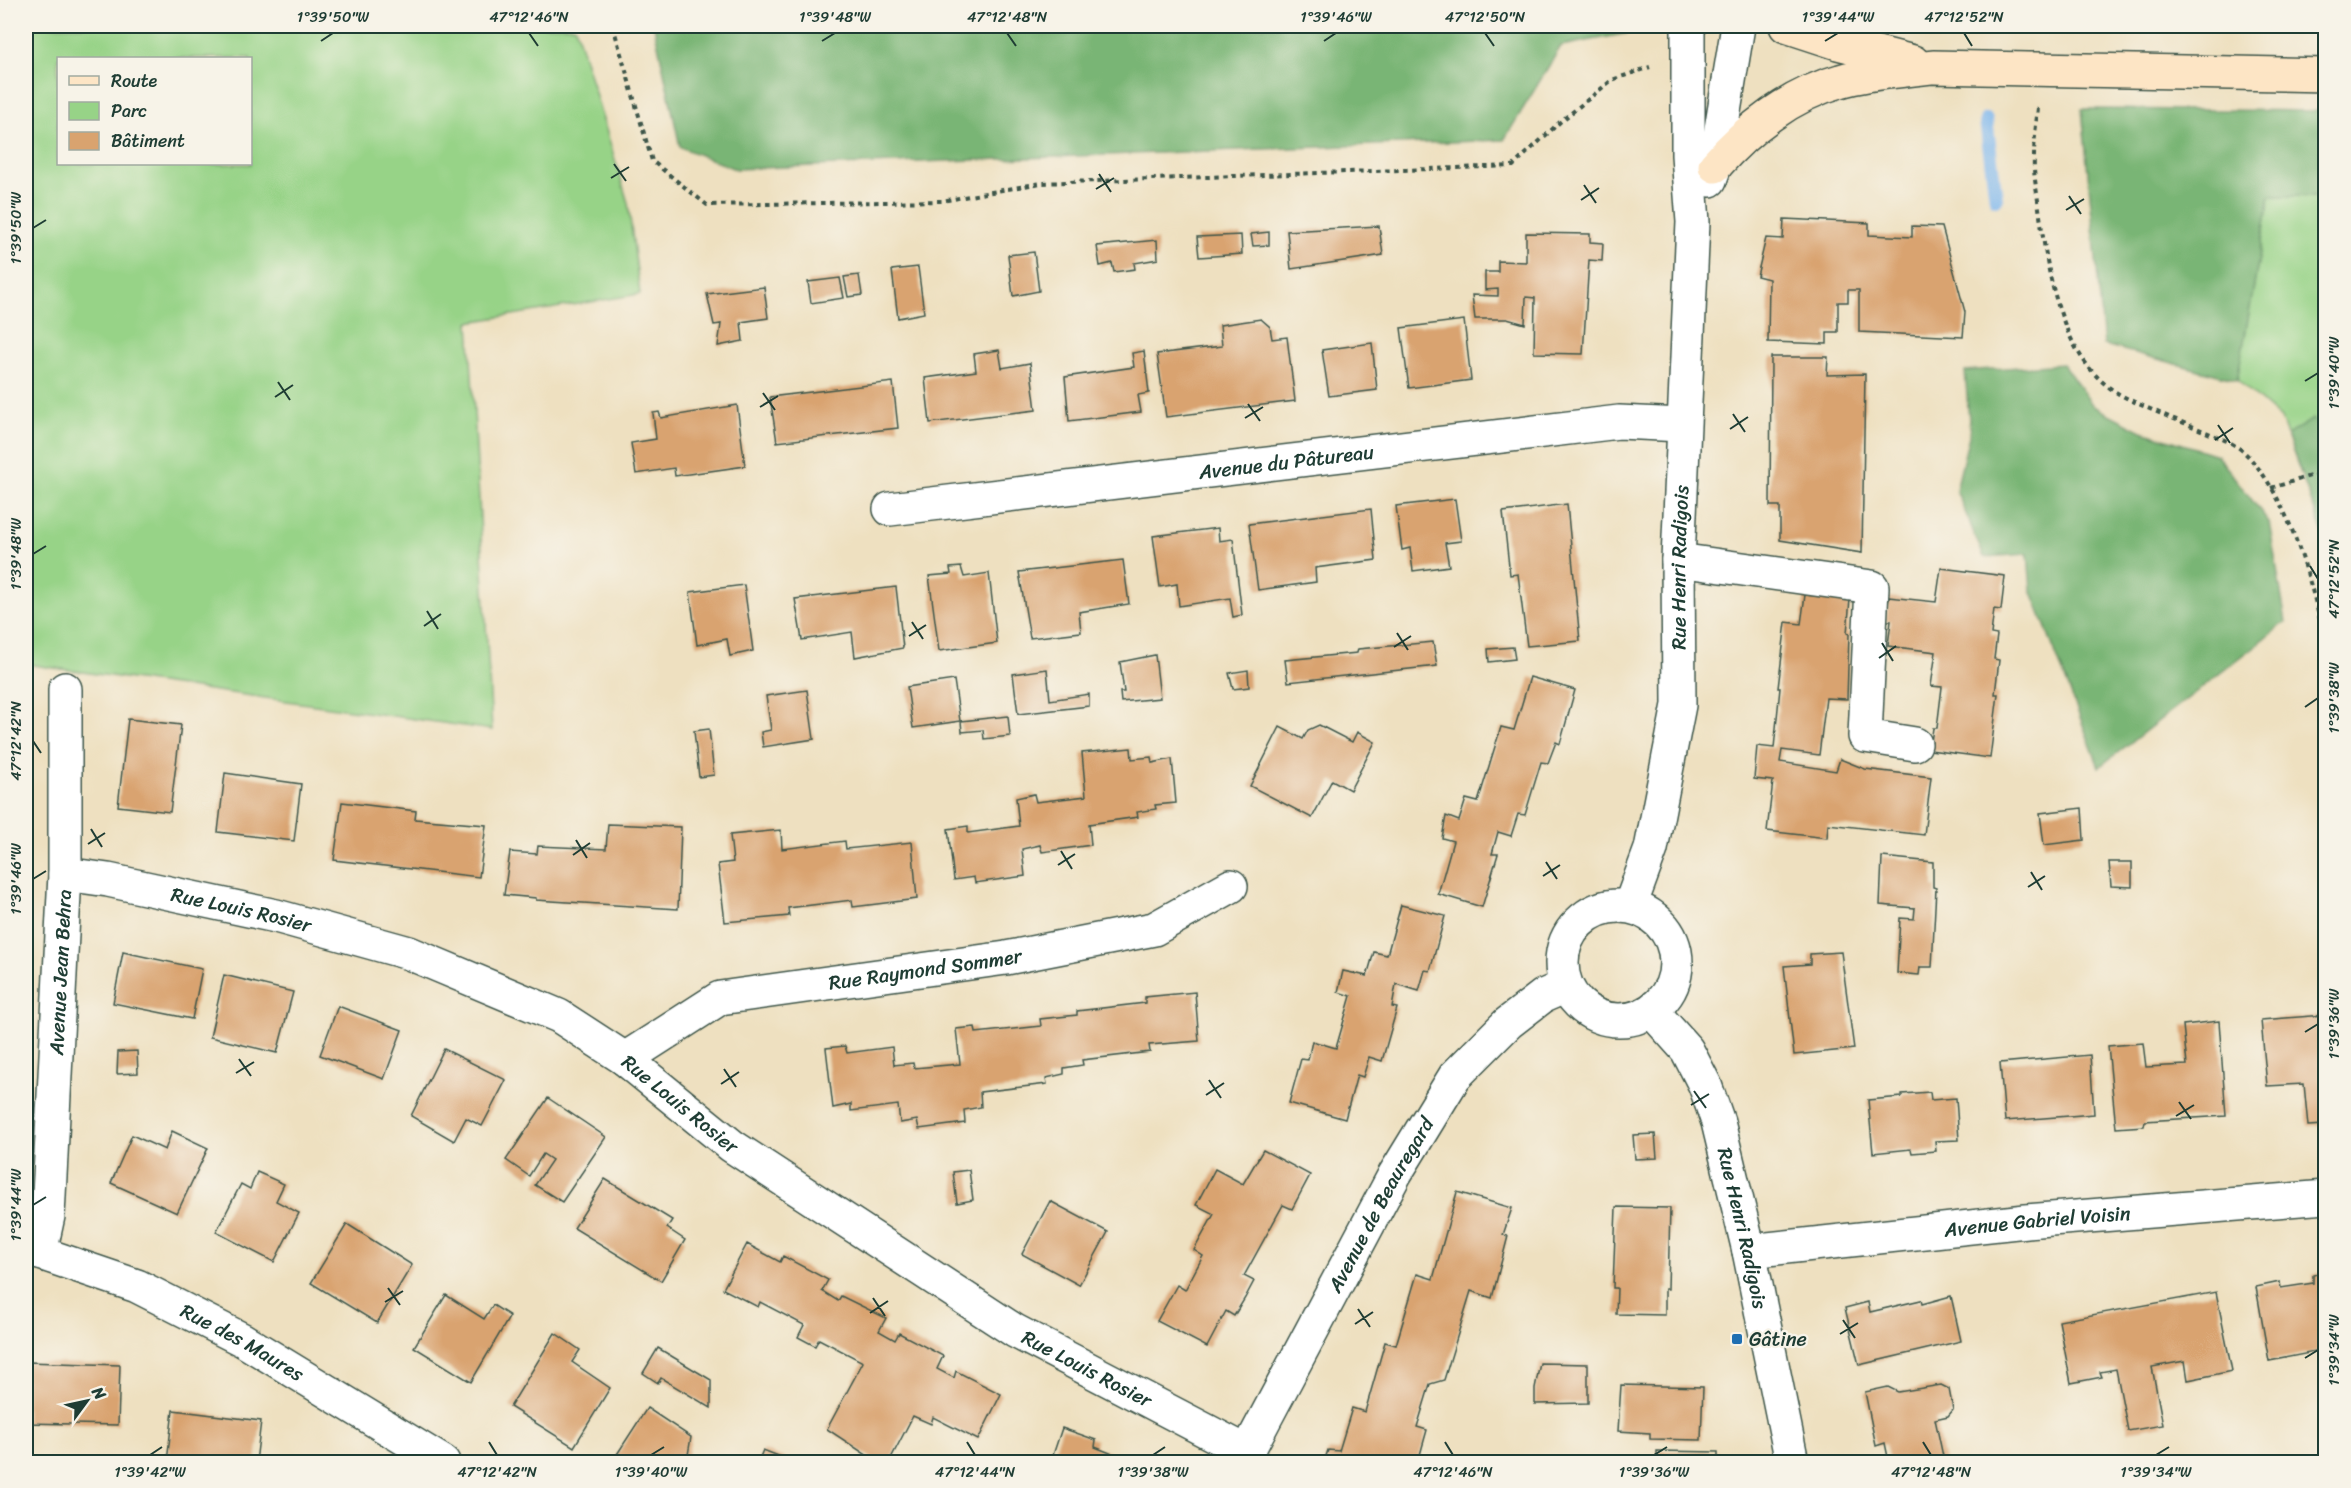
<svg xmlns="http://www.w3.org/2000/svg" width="2351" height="1488" font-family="Sriracha,sans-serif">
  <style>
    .green { fill: #97d387; stroke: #5b885e; stroke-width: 1.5; fill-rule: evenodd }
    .forest { fill: #79b574; stroke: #4c7954; stroke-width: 1.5 }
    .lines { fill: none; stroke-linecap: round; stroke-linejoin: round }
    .stream { stroke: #7bb5ec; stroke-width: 14 }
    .building { fill: #d9a36f }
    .minor-casing { stroke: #3e5549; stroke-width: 36 }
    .tertiary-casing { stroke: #3e5549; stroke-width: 36 }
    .secondary-casing { stroke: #3e5549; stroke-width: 36 }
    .path { stroke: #3e5549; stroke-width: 4; stroke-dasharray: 4.5 4.5; stroke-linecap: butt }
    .minor { stroke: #fff; stroke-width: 33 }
    .tertiary { stroke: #fff; stroke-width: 33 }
    .secondary { stroke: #fde5c5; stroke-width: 33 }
    .ticks { fill: none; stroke: #1f3d34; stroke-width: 2 }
    .poi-dot { fill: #1f6fb2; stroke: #f7f3e8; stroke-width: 2 }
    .labels { text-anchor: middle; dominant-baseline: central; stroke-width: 4.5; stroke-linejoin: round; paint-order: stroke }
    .street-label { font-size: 20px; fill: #1f3d34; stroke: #f7f3e8 }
    .poi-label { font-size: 20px; fill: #1f3d34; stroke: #f7f3e8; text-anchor: start }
    .neatline { fill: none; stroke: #1f3d34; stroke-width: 2 }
    .ticks-label { font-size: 15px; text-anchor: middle; fill: #1f3d34 }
  </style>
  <rect width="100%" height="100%" fill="#f7f3e8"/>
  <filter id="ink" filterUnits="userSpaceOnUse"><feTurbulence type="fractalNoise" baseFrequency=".0167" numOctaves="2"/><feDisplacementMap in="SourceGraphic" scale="12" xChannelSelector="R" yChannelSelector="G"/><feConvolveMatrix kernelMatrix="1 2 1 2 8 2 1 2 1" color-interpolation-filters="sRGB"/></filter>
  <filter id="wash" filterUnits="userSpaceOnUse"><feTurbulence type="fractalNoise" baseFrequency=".008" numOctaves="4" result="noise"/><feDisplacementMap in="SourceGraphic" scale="24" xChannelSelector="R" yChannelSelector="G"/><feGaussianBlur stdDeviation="1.35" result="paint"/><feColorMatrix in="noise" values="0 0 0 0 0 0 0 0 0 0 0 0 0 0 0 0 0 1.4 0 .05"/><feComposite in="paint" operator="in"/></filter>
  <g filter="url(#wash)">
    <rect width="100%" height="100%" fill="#eee0c0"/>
    <g class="green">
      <path d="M 26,26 L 575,26 L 628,203 L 640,294 L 469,322 L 492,730 L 26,664 ZM 58,58 L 250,58 L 250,164 L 58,164 Z"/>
      <polygon points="2270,196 2325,196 2325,539 2281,419 2237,380"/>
    </g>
    <g class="forest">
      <polygon points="654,26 1634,26 1634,32 1561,46 1504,140 735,169 680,147"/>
      <polygon points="2082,109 2325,111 2325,196 2270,196 2237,380 2104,345"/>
      <polygon points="2063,364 2093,406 2142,431 2217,455 2269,522 2286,622 2099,767 2031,589 2028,554 1984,557 1956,490 1970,432 1965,371"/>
      <polygon points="2313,419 2325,431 2325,539 2287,435"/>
    </g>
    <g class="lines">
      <polyline class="stream" points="1986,120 1996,199"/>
    </g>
    <g id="blocks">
      <g class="building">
        <polygon points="1784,219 1869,223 1869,235 1912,237 1912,226 1942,227 1965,312 1963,337 1859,332 1859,290 1848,290 1848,302 1838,302 1838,332 1827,332 1827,344 1768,342 1769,279 1757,276 1766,238 1783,239"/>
        <polygon points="1379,226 1383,255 1291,269 1287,231"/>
        <polygon points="1269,232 1269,245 1253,246 1251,234"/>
        <polygon points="1526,233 1590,234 1590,242 1603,243 1602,261 1589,260 1583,354 1534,353 1535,298 1526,297 1525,324 1507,319 1475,319 1472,295 1498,296 1498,289 1485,290 1485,272 1498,272 1498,261 1526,262"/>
        <polygon points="1241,235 1242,254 1199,257 1197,237"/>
        <polygon points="1157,240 1158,259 1134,263 1135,269 1114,272 1112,263 1100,266 1097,246"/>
        <polygon points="1034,252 1039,291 1013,296 1008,255"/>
        <polygon points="918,267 924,313 898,318 892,270"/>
        <polygon points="859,275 862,295 848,297 844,277"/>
        <polygon points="840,278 844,298 811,303 808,282"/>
        <polygon points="764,287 768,318 741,322 743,341 718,346 721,324 714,325 707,294"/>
        <polygon points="1261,319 1270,327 1272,339 1287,337 1295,401 1166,417 1157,354 1222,346 1220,325"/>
        <polygon points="1464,320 1471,380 1409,388 1401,328"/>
        <polygon points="1372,343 1377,390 1329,396 1322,350"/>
        <polygon points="999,350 1002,368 1030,363 1036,410 930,423 925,378 976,371 974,354"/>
        <polygon points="1144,351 1149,393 1138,395 1141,412 1069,421 1065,377 1134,367 1132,353"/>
        <polygon points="1771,357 1828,357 1827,375 1865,374 1862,553 1780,540 1780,506 1770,506"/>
        <polygon points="893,382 898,428 777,442 770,397"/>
        <polygon points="737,405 745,466 675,476 674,468 636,474 631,443 656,439 653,413 659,412 661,418"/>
        <polygon points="1455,499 1461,541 1445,543 1449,566 1413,571 1410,548 1402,550 1396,506"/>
        <polygon points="1567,504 1580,641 1527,646 1518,574 1510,575 1503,512"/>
        <polygon points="1371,509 1376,560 1315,568 1316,582 1258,590 1249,524"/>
        <polygon points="1218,528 1219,541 1233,539 1242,615 1233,617 1230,598 1179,606 1177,584 1160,587 1153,536"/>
        <polygon points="1123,560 1129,604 1079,612 1081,632 1030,638 1019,572"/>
        <polygon points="961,567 964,577 989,573 997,643 939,651 929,576 951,574 950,568"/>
        <polygon points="1941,568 2005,576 2001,610 1994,609 1991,634 1997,635 1994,659 1999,660 1995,694 1998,694 1990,758 1930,750 1933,728 1937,728 1942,687 1931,686 1936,652 1888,646 1891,621 1886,621 1889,597 1936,602"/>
        <polygon points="744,585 753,651 730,656 727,639 697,645 690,592"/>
        <polygon points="896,587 903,648 855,657 852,632 802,640 795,599"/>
        <polygon points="1805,595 1850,599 1847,633 1849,634 1847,699 1826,698 1819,755 1782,750 1780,762 1836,771 1840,759 1865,769 1931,777 1924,835 1828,824 1827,838 1767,831 1773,781 1754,779 1757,746 1774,748 1780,688 1778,688 1786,622 1801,624"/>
        <polygon points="1433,642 1437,666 1288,682 1285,660 1357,653 1358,649"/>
        <polygon points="1513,647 1515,659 1489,662 1488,649"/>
        <polygon points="1155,655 1160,698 1121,702 1120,692 1124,692 1120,662"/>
        <polygon points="1047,669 1050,700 1089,694 1089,706 1018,714 1013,674"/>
        <polygon points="1248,670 1249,687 1233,689 1229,673"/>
        <polygon points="1530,677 1575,690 1560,744 1556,742 1548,763 1541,762 1525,815 1518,814 1511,836 1498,832 1492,854 1498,854 1482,907 1438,894 1453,841 1442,838 1446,816 1459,821 1466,799 1478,802 1501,727 1514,730"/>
        <polygon points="954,680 960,721 913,728 907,687"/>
        <polygon points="807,690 814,739 763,747 761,732 771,730 766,696"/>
        <polygon points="1008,716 1010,736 984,739 983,730 962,732 961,721"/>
        <polygon points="128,719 181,725 170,812 118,806"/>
        <polygon points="1319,725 1352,742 1357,732 1375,742 1350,790 1332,780 1312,818 1250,786 1280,727 1303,739 1308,730"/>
        <polygon points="709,729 714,775 699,777 694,731"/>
        <polygon points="1131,748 1132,759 1151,757 1152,763 1172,759 1176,803 1155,805 1156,809 1137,812 1138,817 1089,824 1091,845 1042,852 1040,845 1022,849 1025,876 975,883 974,877 954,880 948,829 968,826 968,833 1019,826 1016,798 1034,794 1036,802 1086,796 1082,753"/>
        <polygon points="225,773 301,784 294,841 218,832"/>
        <polygon points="342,802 416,811 415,819 486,825 479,877 334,860"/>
        <polygon points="2082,808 2084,840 2044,845 2040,813"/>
        <polygon points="608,824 681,827 678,909 536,900 536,898 504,895 510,852 537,854 538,846 606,849"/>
        <polygon points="781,830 782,849 845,841 846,849 912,842 917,899 853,907 852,900 788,908 789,916 725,922 718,864 733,862 730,835"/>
        <polygon points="1882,857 1933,862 1933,887 1936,888 1932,967 1920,967 1919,975 1897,973 1900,918 1914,919 1915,908 1880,905"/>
        <polygon points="2109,862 2132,862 2132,887 2111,886"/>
        <polygon points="1401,905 1445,916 1430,971 1425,970 1419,991 1396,984 1392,1007 1397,1008 1382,1061 1369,1057 1363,1077 1357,1075 1345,1119 1289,1103 1301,1059 1308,1060 1312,1041 1336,1048 1351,996 1338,992 1343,971 1367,976 1374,952 1387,955"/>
        <polygon points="123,952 202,969 192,1019 113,1003"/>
        <polygon points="1841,952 1854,1049 1794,1055 1784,966 1810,964 1810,954"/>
        <polygon points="224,975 293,992 277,1053 210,1037"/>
        <polygon points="1195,992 1199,1041 1149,1045 1150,1052 1082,1060 1083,1065 1064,1068 1064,1074 1046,1078 1047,1084 980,1092 981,1107 964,1110 965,1123 919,1129 917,1120 900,1123 898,1105 851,1111 851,1104 833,1108 826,1048 845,1046 847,1053 892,1047 894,1065 913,1063 914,1068 960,1064 956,1029 975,1027 976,1033 1041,1026 1040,1019 1077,1015 1077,1011 1145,1003 1145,997"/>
        <polygon points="338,1006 402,1030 384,1079 320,1055"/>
        <polygon points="2325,1015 2325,1125 2308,1126 2304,1084 2267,1086 2261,1020"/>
        <polygon points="2219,1021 2226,1116 2145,1121 2144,1126 2116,1128 2108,1046 2143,1043 2146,1067 2187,1065 2183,1025"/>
        <polygon points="444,1049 506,1080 482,1126 466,1118 454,1141 411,1116"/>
        <polygon points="137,1051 138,1073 117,1074 118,1052"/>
        <polygon points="2090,1055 2094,1114 2005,1121 2000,1063"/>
        <polygon points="1930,1092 1931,1100 1956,1098 1959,1140 1935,1141 1936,1151 1912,1153 1911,1149 1873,1153 1868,1100 1902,1097 1902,1094"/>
        <polygon points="548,1098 606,1137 562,1202 535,1185 552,1160 543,1154 529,1176 506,1160"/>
        <polygon points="172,1131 208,1148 177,1213 111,1183 132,1135 165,1150"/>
        <polygon points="1655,1134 1657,1158 1635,1159 1633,1135"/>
        <polygon points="1263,1150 1310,1175 1292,1209 1283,1205 1244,1276 1254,1281 1245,1298 1234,1316 1226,1311 1207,1347 1157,1321 1177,1285 1185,1290 1203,1256 1194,1250 1214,1214 1196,1205 1215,1169 1243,1184"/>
        <polygon points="969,1170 973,1200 957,1203 953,1172"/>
        <polygon points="257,1172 284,1184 276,1201 299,1213 274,1262 216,1232 241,1184 250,1189"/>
        <polygon points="605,1179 672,1220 667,1228 685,1240 661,1281 574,1228"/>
        <polygon points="1457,1192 1512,1208 1503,1235 1508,1236 1492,1298 1471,1291 1444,1380 1430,1384 1417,1427 1427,1430 1418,1462 1327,1462 1325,1459 1328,1450 1339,1451 1352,1408 1365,1412 1385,1342 1396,1345 1417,1274 1433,1279"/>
        <polygon points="1050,1201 1108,1232 1079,1285 1022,1254"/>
        <polygon points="1616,1207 1670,1208 1668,1289 1665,1289 1665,1315 1616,1314 1617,1288 1613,1288"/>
        <polygon points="347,1224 412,1265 377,1323 311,1283"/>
        <polygon points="747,1244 780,1262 783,1256 828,1280 822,1291 838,1301 841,1296 886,1318 879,1331 895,1340 899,1333 943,1356 937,1369 954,1378 956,1371 1001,1394 978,1440 933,1417 931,1424 913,1416 889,1462 877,1462 827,1429 863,1362 819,1339 815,1346 798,1337 804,1325 760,1302 758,1307 723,1289"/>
        <polygon points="2325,1272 2325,1350 2269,1361 2256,1287 2280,1282 2281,1288 2313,1283 2313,1275"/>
        <polygon points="2216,1292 2232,1371 2188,1380 2185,1361 2152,1367 2163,1425 2128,1431 2116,1369 2100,1372 2102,1377 2071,1383 2059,1321"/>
        <polygon points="446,1295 484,1319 493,1305 510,1316 471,1382 414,1347"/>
        <polygon points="1951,1296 1961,1341 1859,1365 1845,1308 1868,1302 1870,1312 1921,1300 1922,1304"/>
        <polygon points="555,1333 580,1350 572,1362 610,1388 574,1447 510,1407"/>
        <polygon points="658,1348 711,1380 711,1408 661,1378 658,1383 643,1373"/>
        <polygon points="26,1362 120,1365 118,1425 26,1423"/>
        <polygon points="1540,1363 1588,1364 1588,1403 1535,1404 1535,1388"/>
        <polygon points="1621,1385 1703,1387 1701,1440 1650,1439 1650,1433 1618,1431"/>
        <polygon points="1941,1385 1949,1389 1953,1410 1948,1416 1935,1419 1944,1461 1889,1462 1885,1443 1876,1446 1865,1392 1888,1387 1898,1392"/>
        <polygon points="647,1408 691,1437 688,1455 690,1457 687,1462 612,1462"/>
        <polygon points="173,1410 261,1421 256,1462 167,1462"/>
        <polygon points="1062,1428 1096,1440 1095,1447 1133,1462 1074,1462 1053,1455"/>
        <polygon points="763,1450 794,1462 758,1462"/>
        <polygon points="1657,1451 1718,1452 1718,1462 1657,1462"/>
      </g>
    </g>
  </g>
  <g filter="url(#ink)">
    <use href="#blocks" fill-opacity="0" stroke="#3e5549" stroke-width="1.5"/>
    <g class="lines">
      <g class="minor-casing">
        <g id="minor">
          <path id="s1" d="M 890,509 L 1619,422 L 1682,425"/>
          <polyline points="1678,560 1872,587 1865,736 1915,744"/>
          <path id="s2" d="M 65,874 L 108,880 L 276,916 L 409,953 L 559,1016 L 625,1059 L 732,1146 L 1015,1331 L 1247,1452"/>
          <path id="s3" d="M 625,1059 L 720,998 L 1006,958 L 1154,929 L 1231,886"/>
          <path id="s4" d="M 26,1251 L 40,1253 L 137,1286 L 243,1340 L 443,1462"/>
          <path id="s5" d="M 1749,1251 L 2026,1221 L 2326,1197"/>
          <path id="s6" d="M 40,1253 L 48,1216 L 65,874 L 65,689"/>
        </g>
      </g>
      <g class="tertiary-casing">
        <g id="tertiary">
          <polyline points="1710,180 1715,166 1738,26"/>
          <circle cx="1619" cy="963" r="57"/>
          <path id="s7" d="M 1630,906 L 1651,849 L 1679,705 L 1678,560 L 1693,222 L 1688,155 L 1688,26"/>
          <path id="s8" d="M 1652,1011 L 1687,1050 L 1705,1085 L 1718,1122 L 1749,1251 L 1792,1462"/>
          <path id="s9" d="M 1242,1462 L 1395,1174 L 1455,1076 L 1508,1023 L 1543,996 L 1566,986"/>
        </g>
      </g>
      <g class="secondary-casing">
        <g id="secondary">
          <polyline points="1786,26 1838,43 1913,62"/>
          <path d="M 1715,166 C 1747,129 1792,94 1840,81 C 1870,72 1902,71 1933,67 L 2326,75"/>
        </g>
      </g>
      <g class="path">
        <polyline points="613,26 652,161 707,205 942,201 1041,183 1513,166 1560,122 1612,80 1650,67"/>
        <path d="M 2038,108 C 2036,124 2034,141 2034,158 C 2033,174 2037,191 2039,208 C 2047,270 2060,359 2119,394 C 2146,409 2178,420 2206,432 C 2220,438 2235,443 2246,454 C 2290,498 2312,585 2326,645"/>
        <polyline points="2271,488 2320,473 2326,469"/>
      </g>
      <use href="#minor" class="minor"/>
      <use href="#tertiary" class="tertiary"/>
      <use href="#secondary" class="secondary"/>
    </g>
  </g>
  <path class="ticks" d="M 529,33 L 538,46M 1007,33 L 1016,46M 1485,33 L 1494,46M 1964,33 L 1972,46M 321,41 L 333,33M 822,41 L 835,33M 1324,41 L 1336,33M 1825,41 L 1838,33M 614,164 L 626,181M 1099,174 L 1111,192M 611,178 L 629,167M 1584,185 L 1596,203M 1096,189 L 1114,178M 2069,196 L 2081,214M 1581,200 L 1599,188M 2066,210 L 2084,199M 33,228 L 46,220M 2305,381 L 2318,373M 278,382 L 290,400M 763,393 L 775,410M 275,397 L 293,385M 1248,404 L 1260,421M 760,407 L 778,396M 1733,414 L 1745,432M 1245,418 L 1263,407M 2218,425 L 2230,443M 1730,429 L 1748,417M 2215,440 L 2233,428M 33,554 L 46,546M 2310,566 L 2318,579M 427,611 L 438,629M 912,622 L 923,639M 424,626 L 441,614M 1397,633 L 1408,650M 909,636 L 926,625M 1882,643 L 1893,661M 1394,647 L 1411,636M 1879,658 L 1896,646M 2305,707 L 2318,698M 33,741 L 41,753M 91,829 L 102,847M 576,840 L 587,858M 88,844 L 105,833M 1061,851 L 1072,869M 573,855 L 590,843M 1546,862 L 1557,879M 1058,865 L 1075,854M 2031,872 L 2042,890M 1543,876 L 1560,865M 33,879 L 46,871M 2028,887 L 2045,876M 2305,1032 L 2318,1024M 239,1059 L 251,1076M 724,1069 L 736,1087M 236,1073 L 254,1062M 1209,1080 L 1221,1098M 721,1084 L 739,1072M 1694,1091 L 1706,1108M 1206,1095 L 1224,1083M 2179,1102 L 2191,1119M 1691,1105 L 1709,1094M 2176,1116 L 2194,1105M 33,1205 L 46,1197M 388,1288 L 400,1305M 873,1298 L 885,1316M 385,1302 L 403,1291M 1358,1309 L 1370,1327M 870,1313 L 888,1301M 1843,1320 L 1855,1338M 1355,1324 L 1373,1312M 1840,1334 L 1858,1323M 2305,1358 L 2318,1350M 489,1442 L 497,1455M 967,1442 L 975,1455M 1445,1442 L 1453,1455M 1923,1442 L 1931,1455M 150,1455 L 162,1447M 651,1455 L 664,1447M 1153,1455 L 1165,1447M 1654,1455 L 1667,1447M 2156,1455 L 2169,1447"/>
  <rect class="poi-dot" x="1731" y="1333" width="12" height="12" rx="3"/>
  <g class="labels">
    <g class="street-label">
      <text stroke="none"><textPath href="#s1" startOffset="399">Avenue du Pâtureau</textPath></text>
      <text stroke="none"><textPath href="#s7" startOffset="345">Rue Henri Radigois</textPath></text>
      <text stroke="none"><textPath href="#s2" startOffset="180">Rue Louis Rosier</textPath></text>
      <text stroke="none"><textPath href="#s3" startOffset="320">Rue Raymond Sommer</textPath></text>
      <text stroke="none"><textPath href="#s6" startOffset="282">Avenue Jean Behra</textPath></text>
      <text stroke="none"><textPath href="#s2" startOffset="666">Rue Louis Rosier</textPath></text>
      <text stroke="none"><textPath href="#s9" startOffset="292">Avenue de Beauregard</textPath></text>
      <text stroke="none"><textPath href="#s5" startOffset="290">Avenue Gabriel Voisin</textPath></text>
      <text stroke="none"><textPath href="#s8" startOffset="240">Rue Henri Radigois</textPath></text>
      <text stroke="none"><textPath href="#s4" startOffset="236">Rue des Maures</textPath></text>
      <text stroke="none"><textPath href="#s2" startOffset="1152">Rue Louis Rosier</textPath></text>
    </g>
    <g class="poi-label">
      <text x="1749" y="1339">Gâtine</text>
    </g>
  </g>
  <rect width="2351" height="1488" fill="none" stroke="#f7f3e8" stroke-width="66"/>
  <rect x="57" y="57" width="195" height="108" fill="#f7f3e8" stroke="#a1aaa0" stroke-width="1.5"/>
  <rect x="69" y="76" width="30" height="9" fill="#fde5c5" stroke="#a1aaa0" stroke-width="1.5"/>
  <text x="111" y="87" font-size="18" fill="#1f3d34">Route</text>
  <rect x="69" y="102" width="30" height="18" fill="#97d387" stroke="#a1aaa0" stroke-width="1.5"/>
  <text x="111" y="117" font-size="18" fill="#1f3d34">Parc</text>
  <rect x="69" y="132" width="30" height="18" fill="#d9a36f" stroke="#a1aaa0" stroke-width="1.5"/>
  <text x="111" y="147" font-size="18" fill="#1f3d34">Bâtiment</text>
  <g transform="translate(87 1401) rotate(57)" stroke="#f7f3e8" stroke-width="4.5" paint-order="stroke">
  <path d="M0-4.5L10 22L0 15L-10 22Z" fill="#1f3d34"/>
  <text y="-9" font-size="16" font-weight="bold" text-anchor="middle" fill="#1f3d34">N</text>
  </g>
  <rect x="33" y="33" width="2285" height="1422" class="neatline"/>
  <g class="ticks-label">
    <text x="333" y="22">1°39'50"W</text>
    <text x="529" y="22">47°12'46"N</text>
    <text x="835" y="22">1°39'48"W</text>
    <text x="1007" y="22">47°12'48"N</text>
    <text x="1336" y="22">1°39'46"W</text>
    <text x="1485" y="22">47°12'50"N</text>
    <text x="1838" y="22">1°39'44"W</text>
    <text x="1964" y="22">47°12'52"N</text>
    <text transform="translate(16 228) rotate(-90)" y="5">1°39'50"W</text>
    <text transform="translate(2334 373) rotate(-90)" y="5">1°39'40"W</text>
    <text transform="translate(16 554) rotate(-90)" y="5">1°39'48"W</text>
    <text transform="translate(2334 579) rotate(-90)" y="5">47°12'52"N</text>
    <text transform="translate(2334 698) rotate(-90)" y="5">1°39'38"W</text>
    <text transform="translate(16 741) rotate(-90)" y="5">47°12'42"N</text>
    <text transform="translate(16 879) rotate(-90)" y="5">1°39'46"W</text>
    <text transform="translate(2334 1024) rotate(-90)" y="5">1°39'36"W</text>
    <text transform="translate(16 1205) rotate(-90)" y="5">1°39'44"W</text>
    <text transform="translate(2334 1350) rotate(-90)" y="5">1°39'34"W</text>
    <text x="150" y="1477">1°39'42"W</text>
    <text x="497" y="1477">47°12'42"N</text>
    <text x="651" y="1477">1°39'40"W</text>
    <text x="975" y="1477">47°12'44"N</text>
    <text x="1153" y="1477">1°39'38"W</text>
    <text x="1453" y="1477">47°12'46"N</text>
    <text x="1654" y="1477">1°39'36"W</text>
    <text x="1931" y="1477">47°12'48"N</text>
    <text x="2156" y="1477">1°39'34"W</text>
  </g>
</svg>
